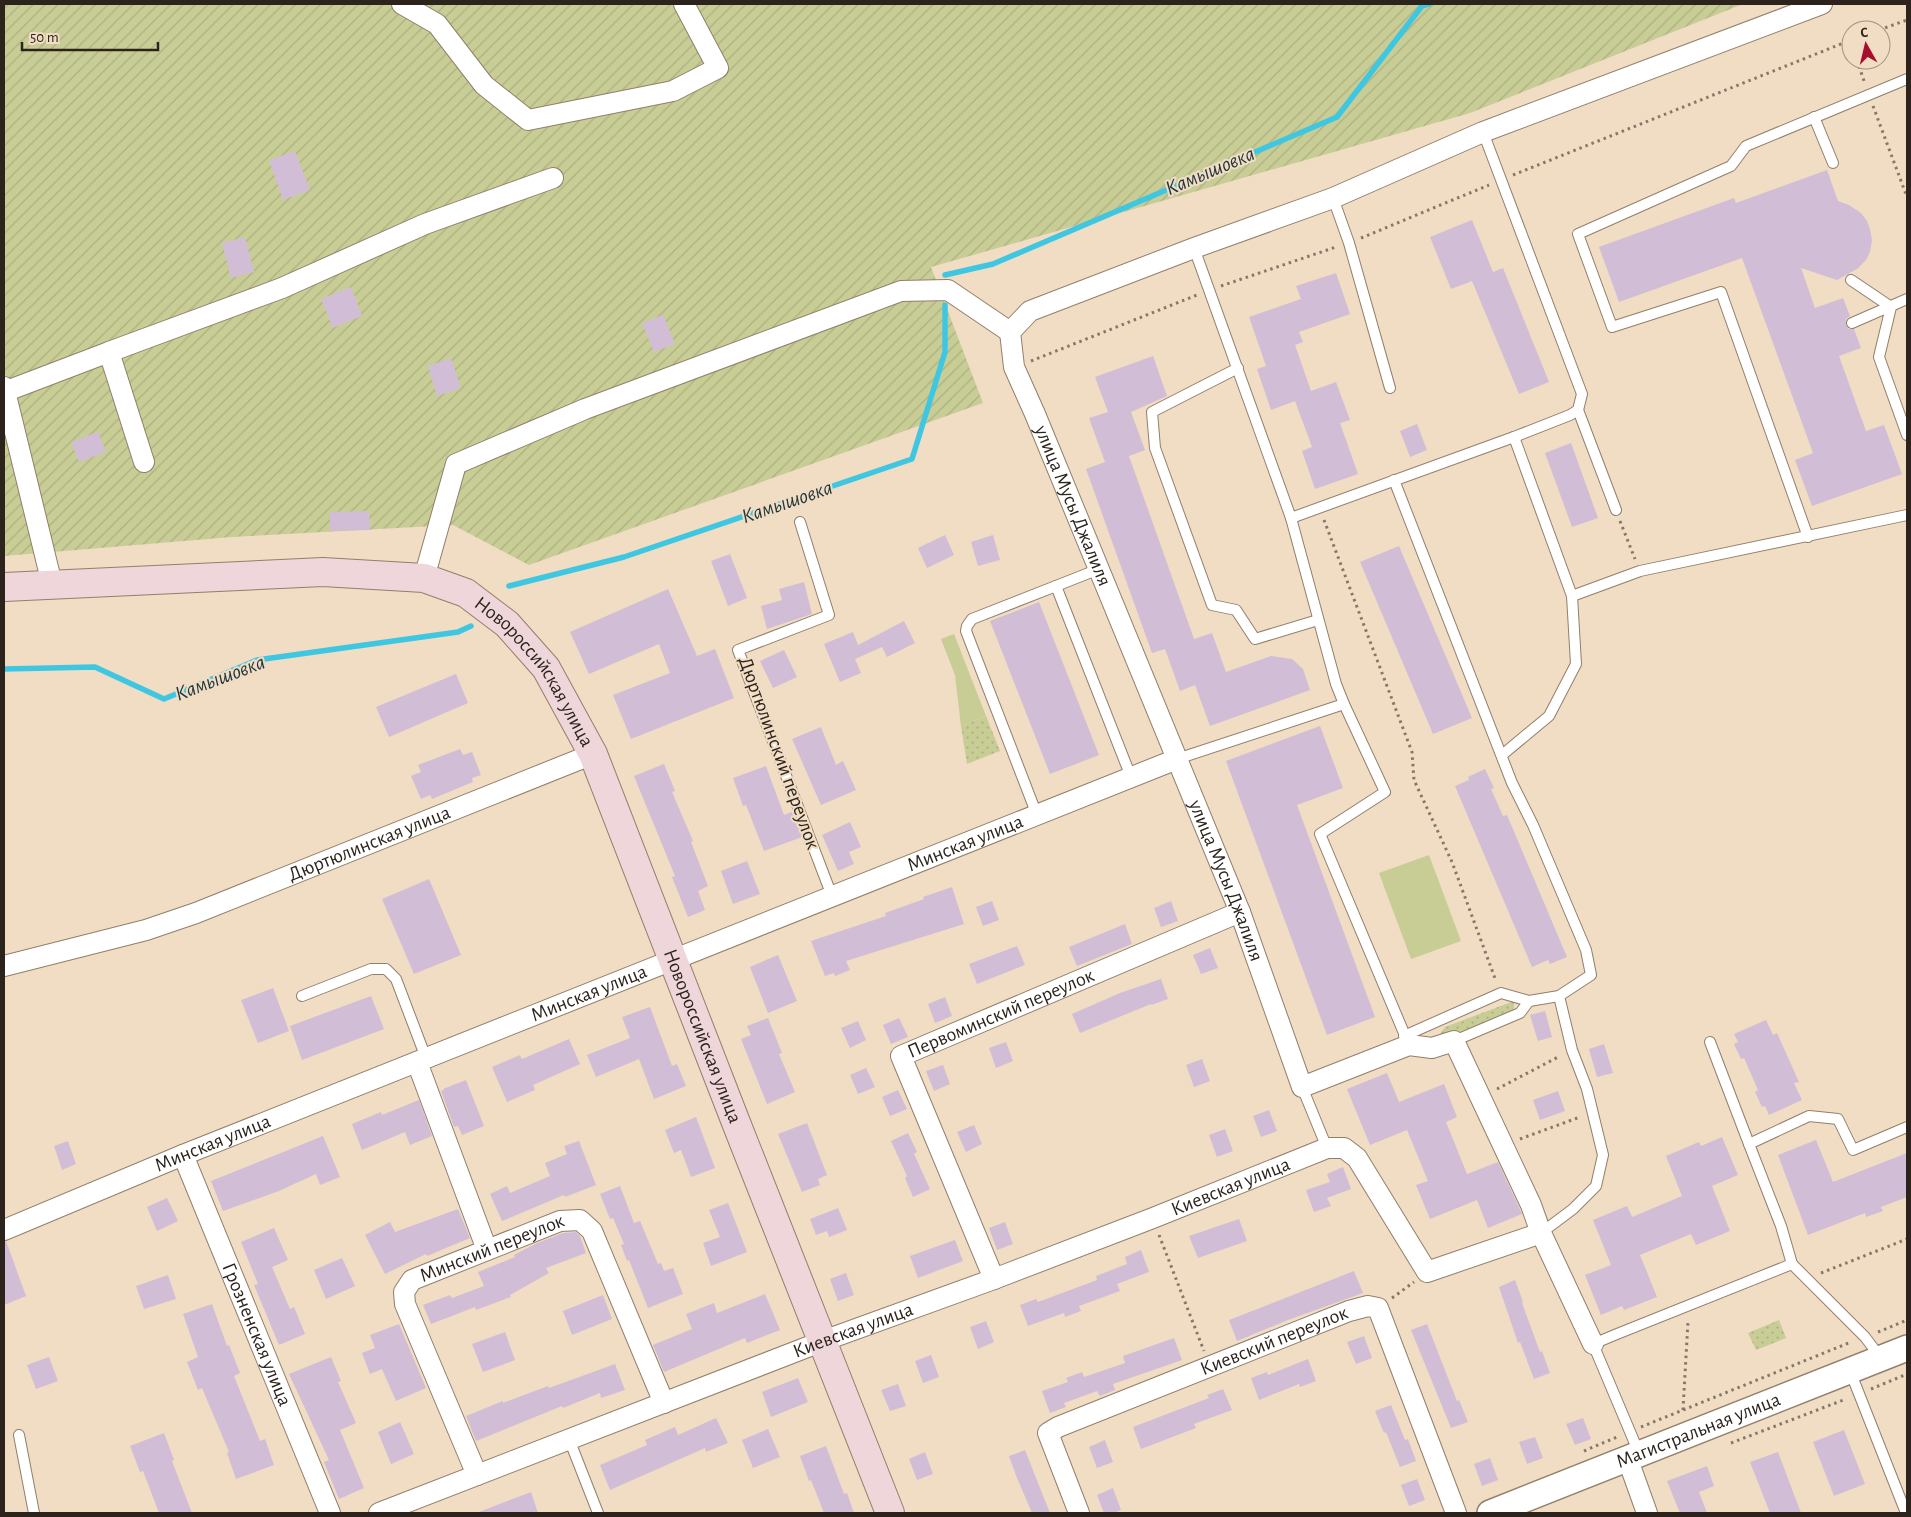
<svg xmlns="http://www.w3.org/2000/svg" width="1911" height="1517" font-family="'Alegreya Sans',sans-serif">
  <style>
    .grass { fill: url(#grass-dots) }
    .garden { fill: url(#garden-furrows) }
    .pitch { fill: #c8cd96 }
    .lines { fill: none; stroke-linecap: round; stroke-linejoin: round }
    .stream { stroke: #3fc7e2; stroke-width: 5.5 }
    .building { fill: #d1bed6 }
    .service-casing { stroke: #927f6a; stroke-width: 12 }
    .minor-casing { stroke: #927f6a; stroke-width: 22 }
    .tertiary-casing { stroke: #927f6a; stroke-width: 28 }
    .secondary-casing { stroke: #927f6a; stroke-width: 30 }
    .path { stroke: #867869; stroke-width: 3; stroke-dasharray: 2.5 4; stroke-linecap: butt }
    .service { stroke: #fff; stroke-width: 10 }
    .minor { stroke: #fff; stroke-width: 20 }
    .tertiary { stroke: #fff; stroke-width: 25 }
    .secondary { stroke: #eed6db; stroke-width: 28 }
    .labels { text-anchor: middle; dominant-baseline: central; stroke-width: 4; stroke-linejoin: round; paint-order: stroke }
    .street-label { font-size: 20px; fill: #2c241c; stroke: #f1dcc4 }
    .water-label { font-size: 21px; font-style: italic; fill: #20373c; stroke: #f1dcc4 }
  </style>
  <defs>
    <pattern id="grass-dots" width="8" height="8" patternUnits="userSpaceOnUse" patternTransform="scale(1.25)"><rect width="8" height="8" fill="#c8cd96"/><path d="M2 2h.1M6 6h.1" fill="none" stroke="#acb081" stroke-width="1.8" stroke-linecap="round"/></pattern>
    <pattern id="garden-furrows" width="10" height="10" patternUnits="userSpaceOnUse" patternTransform="scale(1.25)"><rect width="10" height="10" fill="#c8cd96"/><path d="M-1 1l2-2M0 10L10 0M9 11l2-2" fill="none" stroke="#acb081"/></pattern>
  </defs>
  <rect width="100%" height="100%" fill="#f1dcc4"/>
  <g class="grass">
    <polygon points="986,716 1000,751 967,764 961,726"/>
    <polygon points="1514,1001 1514,1011 1444,1038 1440,1034 1445,1027"/>
    <polygon points="1779,1320 1786,1338 1756,1350 1748,1333"/>
  </g>
  <polygon class="garden" points="4,4 1743,4 1470,113 931,267 983,403 529,565 453,525 232,537 4,556"/>
  <g class="pitch">
    <polygon points="954,634 986,716 961,726 955,675 941,639"/>
    <polygon points="1429,855 1461,941 1411,959 1379,873"/>
  </g>
  <g class="lines">
    <g class="stream">
      <polyline points="945,275 993,264 1337,117 1422,6 1429,4"/>
      <polyline points="509,586 624,557 912,459 945,352 945,305"/>
      <polyline points="4,669 95,667 164,699 257,660 458,632 471,626"/>
    </g>
  </g>
  <g class="building">
    <polygon points="295,151 310,190 283,200 269,160"/>
    <polygon points="1827,170 1838,201 1849,205 1861,213 1867,221 1870,229 1872,240 1870,252 1866,260 1857,269 1837,280 1801,268 1815,308 1843,298 1850,316 1846,319 1846,325 1848,329 1854,329 1861,348 1839,356 1866,431 1884,425 1902,474 1812,506 1795,460 1813,453 1742,258 1619,302 1599,247 1734,198 1736,203"/>
    <polygon points="1472,220 1493,272 1503,268 1549,382 1519,394 1472,281 1451,289 1430,237"/>
    <polygon points="245,237 254,272 231,278 222,243"/>
    <polygon points="1336,273 1350,314 1299,332 1303,342 1295,345 1311,391 1336,382 1350,420 1340,423 1358,474 1315,489 1302,451 1312,447 1295,401 1271,410 1257,369 1266,366 1249,317 1301,299 1296,286"/>
    <polygon points="351,287 362,316 333,328 321,299"/>
    <polygon points="663,315 675,344 654,352 642,323"/>
    <polygon points="1153,356 1167,396 1131,412 1145,450 1129,456 1194,639 1212,633 1226,672 1271,656 1292,659 1303,669 1310,690 1210,726 1195,685 1180,691 1165,649 1152,653 1086,469 1105,462 1089,418 1108,412 1095,377"/>
    <polygon points="451,358 461,388 437,396 428,366"/>
    <polygon points="1417,424 1427,450 1410,457 1400,431"/>
    <polygon points="98,432 106,452 79,462 71,442"/>
    <polygon points="1571,443 1598,518 1572,527 1545,453"/>
    <polygon points="369,511 370,530 330,531 330,512"/>
    <polygon points="945,535 954,555 927,568 918,548"/>
    <polygon points="993,535 1000,560 978,566 971,542"/>
    <polygon points="1399,546 1472,718 1433,734 1360,562"/>
    <polygon points="730,554 747,598 728,606 711,561"/>
    <polygon points="804,582 812,614 767,629 761,606 782,600 779,589"/>
    <polygon points="668,589 697,656 715,649 734,698 631,739 613,695 670,673 659,644 589,674 570,632"/>
    <polygon points="1039,602 1099,755 1050,774 990,621"/>
    <polygon points="904,621 915,643 887,657 882,647 855,659 861,673 840,682 824,644 853,632 858,645"/>
    <polygon points="784,650 797,677 773,688 760,661"/>
    <polygon points="456,674 468,703 389,737 376,707"/>
    <polygon points="1320,726 1343,788 1297,805 1375,1017 1327,1035 1226,761"/>
    <polygon points="821,727 836,765 843,761 856,790 821,805 792,739"/>
    <polygon points="460,749 463,755 472,752 481,775 472,778 473,782 432,799 430,795 421,799 411,776 421,772 418,765"/>
    <polygon points="664,764 675,791 672,792 693,841 691,842 708,886 698,891 705,910 688,917 672,877 675,876 634,776"/>
    <polygon points="766,766 784,815 792,812 802,837 764,851 746,805 743,806 733,778"/>
    <polygon points="1485,769 1494,788 1491,789 1503,816 1507,815 1567,957 1550,964 1548,960 1532,967 1455,786 1469,780 1468,777"/>
    <polygon points="850,822 861,847 849,852 854,864 838,871 822,835"/>
    <polygon points="747,861 760,894 733,904 721,871"/>
    <polygon points="429,879 461,955 414,974 382,899"/>
    <polygon points="952,887 964,924 846,961 850,970 835,976 834,973 825,976 811,941 886,916 885,913 924,899 923,897"/>
    <polygon points="992,901 999,920 983,926 976,907"/>
    <polygon points="1171,901 1178,921 1161,927 1154,908"/>
    <polygon points="1125,924 1132,944 1077,966 1069,947"/>
    <polygon points="1017,946 1025,965 977,984 969,964"/>
    <polygon points="1210,948 1218,968 1201,974 1193,955"/>
    <polygon points="778,955 797,1001 768,1013 750,967"/>
    <polygon points="1161,979 1168,999 1151,1005 1151,1004 1080,1033 1072,1014 1120,993"/>
    <polygon points="273,988 289,1031 258,1043 241,1000"/>
    <polygon points="371,996 384,1029 302,1060 290,1026"/>
    <polygon points="945,997 952,1016 935,1023 928,1004"/>
    <polygon points="650,1007 672,1066 677,1064 686,1086 654,1099 639,1059 596,1077 587,1055 630,1038 622,1017"/>
    <polygon points="1545,1011 1552,1037 1538,1041 1530,1015"/>
    <polygon points="768,1018 782,1053 779,1054 795,1092 767,1104 741,1039 751,1035 747,1026"/>
    <polygon points="899,1018 908,1037 891,1044 883,1025"/>
    <polygon points="1766,1020 1773,1035 1777,1033 1799,1082 1794,1083 1802,1100 1769,1115 1765,1106 1762,1107 1755,1092 1758,1090 1744,1058 1741,1059 1734,1044 1738,1042 1734,1034"/>
    <polygon points="858,1021 866,1040 850,1048 841,1028"/>
    <polygon points="569,1039 580,1064 533,1085 535,1090 507,1102 492,1067 520,1055 522,1059"/>
    <polygon points="1006,1042 1013,1061 996,1068 989,1048"/>
    <polygon points="1604,1044 1613,1073 1597,1077 1589,1049"/>
    <polygon points="1202,1059 1210,1081 1194,1087 1186,1065"/>
    <polygon points="943,1065 950,1084 934,1091 926,1071"/>
    <polygon points="866,1068 875,1087 858,1094 850,1075"/>
    <polygon points="1387,1073 1399,1102 1444,1084 1457,1117 1446,1122 1467,1174 1498,1162 1522,1214 1488,1228 1477,1200 1430,1219 1416,1185 1428,1181 1407,1130 1370,1145 1347,1089"/>
    <polygon points="466,1080 484,1126 462,1135 458,1126 454,1127 441,1091 444,1090 443,1089"/>
    <polygon points="898,1090 907,1109 890,1116 882,1097"/>
    <polygon points="1558,1091 1565,1111 1540,1120 1533,1100"/>
    <polygon points="419,1100 432,1136 410,1145 405,1132 362,1150 352,1124 381,1112 382,1115"/>
    <polygon points="1269,1110 1277,1131 1261,1137 1253,1116"/>
    <polygon points="696,1117 715,1168 691,1177 681,1150 674,1153 665,1130"/>
    <polygon points="807,1123 827,1175 818,1179 820,1185 802,1192 778,1134"/>
    <polygon points="974,1125 982,1144 966,1152 957,1132"/>
    <polygon points="1225,1129 1233,1151 1217,1157 1209,1135"/>
    <polygon points="908,1133 917,1152 914,1154 930,1189 913,1197 905,1178 907,1176 891,1141"/>
    <polygon points="323,1136 340,1177 320,1185 316,1174 279,1191 223,1211 211,1181"/>
    <polygon points="1722,1137 1738,1175 1712,1186 1730,1231 1696,1245 1691,1234 1640,1255 1657,1297 1624,1310 1622,1306 1601,1315 1585,1275 1611,1265 1593,1220 1627,1206 1632,1217 1682,1196 1666,1156 1699,1142 1701,1146"/>
    <polygon points="1816,1140 1833,1182 1907,1153 1907,1197 1881,1207 1883,1211 1866,1217 1865,1213 1808,1235 1778,1155"/>
    <polygon points="68,1141 76,1164 62,1170 54,1146"/>
    <polygon points="579,1141 596,1185 565,1197 564,1195 502,1221 490,1194 507,1186 510,1193 550,1176 545,1163 567,1154 564,1146"/>
    <polygon points="1343,1167 1351,1189 1327,1198 1331,1206 1314,1212 1306,1190 1330,1182 1327,1174"/>
    <polygon points="620,1186 634,1223 640,1221 658,1264 661,1263 664,1271 673,1268 683,1294 648,1308 629,1260 627,1261 621,1245 624,1244 613,1218 610,1219 600,1194"/>
    <polygon points="167,1198 178,1221 157,1231 147,1207"/>
    <polygon points="728,1203 747,1252 711,1266 703,1243 720,1237 709,1210"/>
    <polygon points="838,1208 847,1230 829,1237 827,1231 816,1235 810,1219"/>
    <polygon points="458,1209 470,1238 427,1256 426,1254 385,1274 365,1235 390,1222 395,1232"/>
    <polygon points="1239,1219 1247,1241 1198,1258 1189,1236"/>
    <polygon points="1005,1222 1013,1244 997,1250 989,1228"/>
    <polygon points="274,1228 288,1260 272,1267 290,1309 294,1307 305,1334 279,1345 254,1285 258,1284 241,1242"/>
    <polygon points="576,1232 580,1236 586,1253 546,1268 549,1273 510,1295 511,1297 476,1310 475,1307 431,1324 423,1305 450,1295 452,1298 484,1286 478,1272 515,1257 514,1255 535,1244 563,1233"/>
    <polygon points="955,1240 963,1261 918,1278 910,1256"/>
    <polygon points="6,1241 26,1296 4,1305 4,1242"/>
    <polygon points="1141,1250 1149,1272 1117,1284 1120,1291 1079,1306 1081,1311 1065,1317 1064,1313 1028,1326 1020,1305 1036,1299 1038,1302 1097,1280 1096,1276 1127,1264 1125,1257"/>
    <polygon points="342,1258 355,1286 326,1299 314,1270"/>
    <polygon points="1354,1271 1363,1293 1288,1320 1237,1341 1229,1320"/>
    <polygon points="846,1273 854,1295 838,1301 830,1279"/>
    <polygon points="168,1275 176,1299 144,1309 136,1286"/>
    <polygon points="1515,1280 1523,1302 1522,1303 1540,1352 1542,1351 1550,1373 1534,1379 1520,1342 1518,1343 1499,1287"/>
    <polygon points="765,1294 780,1330 747,1343 745,1338 664,1372 653,1345 692,1329 686,1314 714,1303 717,1313"/>
    <polygon points="603,1295 612,1319 572,1335 563,1311"/>
    <polygon points="212,1304 227,1346 229,1345 240,1373 234,1376 260,1441 265,1439 274,1465 236,1479 227,1453 229,1452 202,1388 198,1390 187,1362 198,1357 183,1314"/>
    <polygon points="986,1321 994,1342 978,1349 970,1327"/>
    <polygon points="399,1324 426,1388 396,1401 382,1369 370,1374 362,1353 375,1348 370,1335"/>
    <polygon points="1427,1324 1457,1401 1459,1400 1468,1422 1451,1428 1411,1330"/>
    <polygon points="505,1332 515,1360 483,1372 472,1344"/>
    <polygon points="1364,1336 1372,1358 1356,1364 1347,1342"/>
    <polygon points="1174,1338 1182,1360 1113,1384 1115,1390 1100,1396 1097,1391 1064,1403 1066,1407 1050,1413 1042,1391 1068,1382 1066,1378 1082,1372 1084,1377 1125,1363 1123,1356"/>
    <polygon points="931,1355 939,1377 923,1383 915,1361"/>
    <polygon points="49,1357 58,1381 36,1389 27,1365"/>
    <polygon points="331,1357 341,1381 338,1382 356,1423 340,1430 364,1488 339,1499 324,1462 329,1460 289,1374"/>
    <polygon points="1308,1359 1316,1381 1300,1387 1299,1384 1259,1400 1251,1378 1267,1372 1268,1375"/>
    <polygon points="615,1364 625,1390 601,1398 600,1393 563,1408 562,1406 476,1441 466,1416 503,1401 503,1403 548,1386 549,1388"/>
    <polygon points="798,1378 808,1402 771,1417 762,1392"/>
    <polygon points="898,1384 906,1406 890,1411 881,1390"/>
    <polygon points="1223,1389 1232,1410 1194,1424 1196,1428 1141,1449 1133,1427 1209,1398 1207,1395"/>
    <polygon points="1391,1405 1405,1440 1408,1439 1416,1461 1400,1467 1386,1432 1384,1433 1375,1411"/>
    <polygon points="716,1418 728,1443 706,1452 705,1448 610,1490 600,1465 647,1445 645,1440 675,1427 678,1435"/>
    <polygon points="1583,1418 1591,1439 1575,1445 1566,1424"/>
    <polygon points="400,1422 414,1454 391,1464 378,1432"/>
    <polygon points="768,1429 780,1457 753,1468 742,1440"/>
    <polygon points="1844,1430 1865,1484 1834,1496 1813,1442"/>
    <polygon points="164,1433 174,1460 172,1461 192,1513 159,1513 143,1471 140,1472 130,1446"/>
    <polygon points="1535,1437 1543,1458 1527,1464 1519,1442"/>
    <polygon points="1105,1440 1113,1462 1097,1468 1089,1447"/>
    <polygon points="826,1446 844,1494 847,1493 854,1513 824,1513 811,1480 809,1481 800,1456"/>
    <polygon points="1025,1450 1036,1478 1050,1513 1032,1513 1017,1478 1009,1456"/>
    <polygon points="925,1452 933,1474 917,1480 909,1459"/>
    <polygon points="1778,1452 1801,1513 1770,1513 1750,1462"/>
    <polygon points="1490,1458 1498,1480 1482,1486 1474,1464"/>
    <polygon points="1707,1466 1714,1486 1699,1492 1707,1513 1680,1513 1667,1481"/>
    <polygon points="1417,1479 1425,1500 1409,1506 1401,1485"/>
    <polygon points="1113,1488 1121,1510 1114,1513 1104,1513 1097,1495"/>
    <polygon points="531,1492 538,1513 479,1513 479,1512"/>
  </g>
  <g class="lines">
    <g class="service-casing">
      <g id="service">
        <polyline points="1814,117 1833,163"/>
        <polyline points="1333,198 1349,243 1390,388"/>
        <polyline points="1194,248 1291,518 1336,684 1344,704 1385,792 1320,834 1409,1045"/>
        <polyline points="1851,280 1891,307 1879,357 1907,435"/>
        <polyline points="1852,323 1907,299"/>
        <polyline points="1238,368 1152,412 1155,448 1212,605 1236,610 1255,639 1318,620"/>
        <polyline points="1578,410 1616,510"/>
        <polyline points="1394,480 1512,783 1533,825 1586,950 1591,975 1559,996 1529,1001"/>
        <polyline points="1291,518 1514,437 1570,415 1578,410 1582,394 1483,132"/>
        <polyline points="800,522 829,615 738,650 832,896"/>
        <polyline points="1808,537 1721,292 1612,327 1578,234 1731,166 1746,146 1907,79"/>
        <polyline points="1099,569 1056,586 1131,777"/>
        <polyline points="1572,596 1640,571 1907,515"/>
        <polyline points="1502,755 1549,716 1576,664 1572,596 1514,437"/>
        <polyline points="1177,759 1344,704"/>
        <polyline points="1037,815 966,631 967,626 972,619 1056,586"/>
        <polyline points="302,996 371,969 386,969 396,979 426,1058"/>
        <polyline points="1404,1036 1501,993 1529,1001 1520,1013 1454,1041"/>
        <polyline points="1710,1042 1749,1144"/>
        <polyline points="1302,1087 1327,1148"/>
        <polyline points="1541,1233 1573,1209 1596,1186 1603,1155 1587,1089 1572,1050 1559,996"/>
        <polyline points="1792,1264 1781,1226 1749,1144 1809,1116 1838,1119 1853,1150 1907,1127"/>
        <polyline points="1850,1371 1906,1513"/>
        <polyline points="19,1435 34,1513"/>
        <polyline points="569,1439 598,1513"/>
        <polyline points="1639,1453 1593,1344 1617,1334 1792,1264 1865,1337 1880,1357"/>
      </g>
    </g>
    <g class="minor-casing">
      <g id="minor">
        <polyline points="402,4 437,24 484,85 528,120 673,91 718,68 684,4"/>
        <path id="s1" d="M 1010,332 L 1014,367 L 1035,414 L 1240,912 L 1302,1087 L 1409,1045 L 1432,1048 L 1454,1041 L 1531,1205 L 1541,1233"/>
        <polyline points="1010,332 1030,311 1194,248 1333,198 1483,132 1822,4"/>
        <polyline points="109,352 282,288 425,224 553,178"/>
        <polyline points="4,387 52,584"/>
        <polyline points="4,392 109,352 144,462"/>
        <polyline points="424,578 456,464 585,409 901,291 948,290 1010,332"/>
        <path id="s2" d="M 4,966 L 146,930 L 196,913 L 593,754"/>
        <polyline points="417,1062 487,1250"/>
        <path id="s3" d="M 183,1155 L 330,1513"/>
        <path id="s4" d="M 4,1230 L 183,1155 L 1177,759"/>
        <path id="s5" d="M 994,1279 L 901,1056 L 1240,912"/>
        <polyline points="1628,1460 1647,1513"/>
        <path id="s6" d="M 477,1475 L 405,1304 L 404,1292 L 412,1280 L 560,1221 L 580,1220 L 592,1231 L 664,1403"/>
        <path id="s7" d="M 379,1513 L 823,1341 L 994,1279 L 1153,1218 L 1327,1148 L 1344,1148 L 1357,1158 L 1427,1272 L 1541,1233 L 1593,1344"/>
        <path id="s8" d="M 1079,1513 L 1048,1433 L 1058,1427 L 1349,1311 L 1368,1306 L 1378,1308 L 1456,1513"/>
      </g>
    </g>
    <g class="tertiary-casing">
      <g id="tertiary">
        <path id="s9" d="M 1490,1513 L 1907,1348"/>
      </g>
    </g>
    <g class="secondary-casing">
      <g id="secondary">
        <path id="s10" d="M 4,587 L 323,572 L 424,578 L 466,593 L 507,624 L 546,668 L 593,754 L 735,1120 L 890,1513"/>
      </g>
    </g>
    <g class="path">
      <polyline points="1879,30 1907,20"/>
      <polyline points="1857,60 1865,84"/>
      <polyline points="1873,106 1907,197"/>
      <polyline points="1513,175 1851,40"/>
      <polyline points="1361,238 1489,185"/>
      <polyline points="1221,286 1336,247"/>
      <polyline points="1031,361 1197,295"/>
      <polyline points="1324,520 1412,752 1414,780 1452,862 1496,981"/>
      <polyline points="1620,521 1635,559"/>
      <polyline points="1497,1089 1560,1056"/>
      <polyline points="1520,1139 1580,1117"/>
      <polyline points="1159,1235 1204,1351"/>
      <polyline points="1821,1273 1907,1239"/>
      <polyline points="1392,1298 1414,1282"/>
      <polyline points="1878,1332 1907,1320"/>
      <polyline points="1871,1389 1907,1374"/>
      <polyline points="1683,1410 1688,1321"/>
      <polyline points="1641,1427 1851,1342"/>
      <polyline points="1731,1443 1846,1399"/>
      <polyline points="1584,1451 1617,1437"/>
    </g>
    <use href="#service" class="service"/>
    <use href="#minor" class="minor"/>
    <use href="#tertiary" class="tertiary"/>
    <use href="#secondary" class="secondary"/>
  </g>
  <g class="labels">
    <g class="street-label">
      <text stroke="none"><textPath href="#s1" startOffset="186">улица Мусы Джалиля</textPath></text>
      <text stroke="none"><textPath href="#s10" startOffset="571">Новороссийская улица</textPath></text>
      <text transform="translate(779 753) rotate(70)">Дюртюлинский переулок</text>
      <text stroke="none"><textPath href="#s2" startOffset="386">Дюртюлинская улица</textPath></text>
      <text stroke="none"><textPath href="#s4" startOffset="1036">Минская улица</textPath></text>
      <text stroke="none"><textPath href="#s1" startOffset="591">улица Мусы Джалиля</textPath></text>
      <text stroke="none"><textPath href="#s4" startOffset="631">Минская улица</textPath></text>
      <text stroke="none"><textPath href="#s5" startOffset="350">Первоминский переулок</textPath></text>
      <text stroke="none"><textPath href="#s10" startOffset="976">Новороссийская улица</textPath></text>
      <text stroke="none"><textPath href="#s4" startOffset="226">Минская улица</textPath></text>
      <text stroke="none"><textPath href="#s7" startOffset="912">Киевская улица</textPath></text>
      <text stroke="none"><textPath href="#s6" startOffset="298">Минский переулок</textPath></text>
      <text stroke="none"><textPath href="#s7" startOffset="508">Киевская улица</textPath></text>
      <text stroke="none"><textPath href="#s3" startOffset="194">Грозненская улица</textPath></text>
      <text stroke="none"><textPath href="#s8" startOffset="330">Киевский переулок</textPath></text>
      <text stroke="none"><textPath href="#s9" startOffset="224">Магистральная улица</textPath></text>
    </g>
    <g class="water-label">
      <text transform="translate(1210 171) rotate(-23)">Камышовка</text>
      <text transform="translate(787 502) rotate(-19)">Камышовка</text>
      <text transform="translate(220 678) rotate(-21)">Камышовка</text>
    </g>
  </g>
  <rect width="1911" height="1517" fill="none" stroke="#2c241c" stroke-width="10"/>
  <g transform="translate(1866 45) rotate(352)"><circle r="24" fill="#f1dcc4" stroke="#a29281"/>
  <path d="M0-4L9 19L0 12L-9 19Z" fill="#a70e2c"/>
  <text y="-8" font-size="14" font-weight="bold" text-anchor="middle" fill="#2c241c">С</text>
  </g>
  <path d="M22 42v8h136v-8" fill="none" stroke="#2c241c" stroke-width="2.5"/>
  <text x="30" y="42" font-size="15" fill="#2c241c" stroke="#f1dcc4" stroke-width="4" paint-order="stroke">50 m</text>
</svg>
